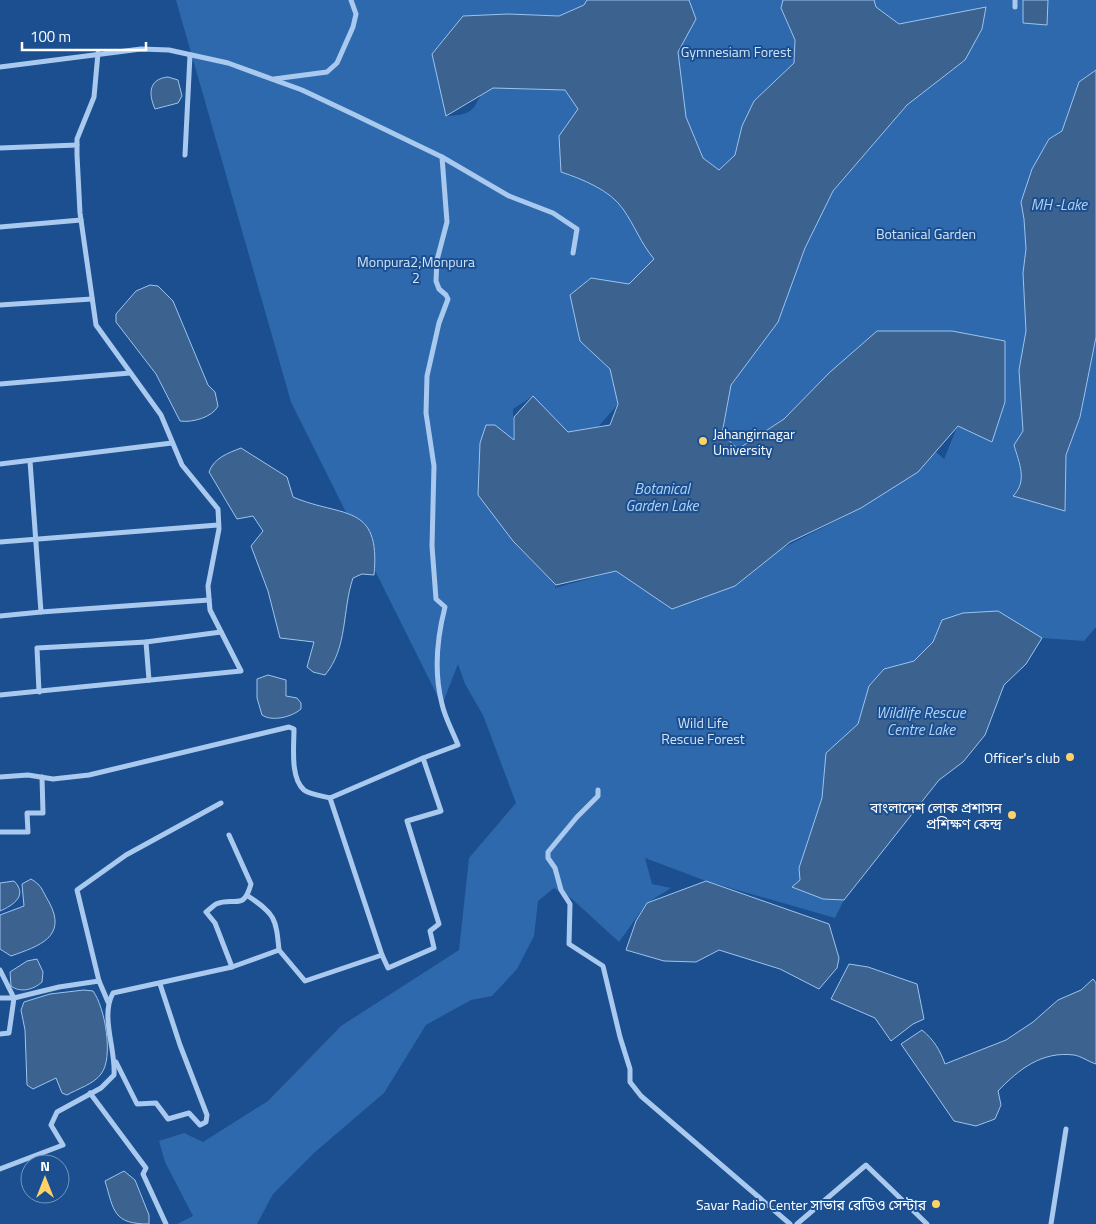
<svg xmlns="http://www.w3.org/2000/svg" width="1096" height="1224" font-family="'Titillium Web','Noto Sans Bengali',sans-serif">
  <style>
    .green { fill: #2e69ad }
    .water { fill: #3c6290; stroke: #9cc4f0 }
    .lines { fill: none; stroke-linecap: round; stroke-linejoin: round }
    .street { stroke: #a9c9ee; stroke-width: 5 }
    .poi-dot { fill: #ffd166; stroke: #1b4f8f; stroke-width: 2 }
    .labels { text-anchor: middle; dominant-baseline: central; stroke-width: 4; stroke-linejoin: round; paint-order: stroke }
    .park-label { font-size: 14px; fill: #cfe3fa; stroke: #1b4f8f }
    .poi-label { font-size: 14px; fill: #fff; stroke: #1b4f8f; text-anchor: end }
    .water-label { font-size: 15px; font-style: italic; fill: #b5d3f5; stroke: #1b4f8f }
  </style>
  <rect width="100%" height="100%" fill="#1b4f8f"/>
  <g class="green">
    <path d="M 176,0 L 587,0 L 584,5 L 559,16 L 508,14 L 463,16 L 432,54 L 447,116 C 486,115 469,97 492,88 C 501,85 552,89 565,90 L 578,109 L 559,136 L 561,172 C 582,179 610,190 623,209 C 635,226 641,243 655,259 L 629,284 L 591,278 L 570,295 L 580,341 L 610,369 L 618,404 L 598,427 L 567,432 L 533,396 L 513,409 L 513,541 L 556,585 L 555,588 L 616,571 L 672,609 L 735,586 L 781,549 L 861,508 L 936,452 L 944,459 L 958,425 L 992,442 L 1005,402 L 829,373 L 784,419 L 737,449 L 730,441 L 724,427 L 731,385 L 778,322 L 805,248 L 833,191 L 907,105 L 965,60 L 986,8 L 899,24 L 876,7 L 874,0 L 1096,0 L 1096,70 L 1079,82 L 1062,131 L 1049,139 L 1032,169 L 1021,202 L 1024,219 L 1026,249 L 1023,273 L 1026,331 L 1019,370 L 1023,431 L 1014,445 L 1022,475 L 1021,488 L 1065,511 L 1066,455 L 1080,417 L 1096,337 L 1096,627 L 1084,641 L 1042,638 L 998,611 L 942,620 L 933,642 L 914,661 L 884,669 L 869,686 L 858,724 L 826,753 L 822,798 L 799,868 L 800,880 L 844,900 L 835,918 L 706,881 L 645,858 L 652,884 L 671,888 L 647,903 L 619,942 L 572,899 L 554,888 L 538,901 L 534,936 L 517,969 L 492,996 L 471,1000 L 426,1025 L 384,1093 L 315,1152 L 273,1194 L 257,1224 L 177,1224 L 193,1216 L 165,1162 L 159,1141 L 184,1133 L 203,1142 L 268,1101 L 341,1026 L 459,950 L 469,858 L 516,803 L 483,715 L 465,684 L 458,664 L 442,705 L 291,402 Z"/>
    <polygon points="689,0 783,0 781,9 795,40 794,63 754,101 742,126 735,155 719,170 703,158 686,117 678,52 696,19"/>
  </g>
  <g class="water">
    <path d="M 587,0 L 689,0 L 696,19 L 678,52 L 686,117 L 703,158 L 719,170 L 735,155 L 742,126 L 754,101 L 794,63 L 795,40 L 781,8 L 783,0 L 874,0 L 876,7 L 899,24 L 986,7 L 982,29 L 965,60 L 907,105 L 833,191 L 805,248 L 778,322 L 731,385 L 722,434 L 738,449 L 784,419 L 829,373 L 877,331 L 952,331 L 1005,341 L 1005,402 L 992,442 L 958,426 L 918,472 L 861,508 L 790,542 L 735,586 L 672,609 L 616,571 L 556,585 L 513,541 L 478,495 L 480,443 L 486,425 L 495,425 L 514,440 L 514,417 L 533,396 L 568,432 L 610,425 L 618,404 L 610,369 L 580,341 L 570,295 L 591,278 L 629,284 L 654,259 C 640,242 635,226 623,209 C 610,190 582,179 561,172 L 559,136 L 578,109 L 565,90 L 493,88 L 446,116 L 432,54 L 463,16 L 508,14 L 559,16 L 584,5 Z"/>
    <polygon points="1023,0 1048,0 1047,25 1023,23"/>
    <path d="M 1096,70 L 1096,337 L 1080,417 L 1066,455 L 1065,511 L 1013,496 C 1028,481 1019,463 1014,445 L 1023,431 L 1019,370 L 1026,331 L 1023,273 L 1026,249 L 1024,219 L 1021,202 L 1032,169 L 1049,139 L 1062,131 L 1079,82 Z"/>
    <path d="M 168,77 L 178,80 L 182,96 L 178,103 L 155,109 C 148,93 149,79 168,77 Z"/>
    <path d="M 150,285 L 158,286 L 173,301 L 208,385 L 215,392 L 218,406 C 213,417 192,423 180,421 L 156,374 L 116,322 L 116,314 L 136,291 Z"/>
    <path d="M 241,448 L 287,477 L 293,497 C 342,518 381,502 374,575 L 362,574 L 353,578 C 342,610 348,648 325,675 L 313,672 L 307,667 L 314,642 L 280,638 L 268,591 L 251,546 L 263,531 L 253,516 L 237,519 L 209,472 C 214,458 228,453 241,448 Z"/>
    <polygon points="998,611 1042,638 1026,664 1004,685 985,735 963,762 939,780 844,900 823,899 792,887 800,880 799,868 822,798 826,753 858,724 869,686 884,669 914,661 933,642 942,620 963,613"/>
    <path d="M 268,675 L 286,680 L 286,696 L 297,698 L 301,703 L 301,709 C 292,717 272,722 262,715 L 257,698 L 257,679 Z"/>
    <path d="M 31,879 C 43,886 42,891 49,902 C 68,937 39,946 11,956 L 0,949 L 0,915 L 24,906 L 22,884 Z"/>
    <path d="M 14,881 C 28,895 14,905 0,911 L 0,883 Z"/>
    <polygon points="706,881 829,924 839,958 837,968 819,989 780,969 719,950 696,962 664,961 626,950 636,921 647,903"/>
    <path d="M 37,959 L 43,972 L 42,982 C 33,990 20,993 11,986 L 10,972 L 27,961 Z"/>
    <polygon points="849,964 868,967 917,984 924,1019 913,1024 891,1041 875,1018 831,999"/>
    <path d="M 1093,979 L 1096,983 L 1096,1064 C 1089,1062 1081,1056 1074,1055 C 1042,1051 1019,1069 998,1091 L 1001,1105 L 995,1119 L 976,1126 L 954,1121 L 901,1044 L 922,1030 C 934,1040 940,1050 945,1064 L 1006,1040 L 1033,1022 L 1058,1000 L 1081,990 Z"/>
    <path d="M 84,990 L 93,991 C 105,1007 114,1058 101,1074 C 94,1084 77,1089 67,1095 L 62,1093 L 56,1078 L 33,1089 L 27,1085 L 25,1030 L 21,1010 L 24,1002 L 50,994 Z"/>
    <path d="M 124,1171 L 135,1180 L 149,1215 L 149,1224 C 113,1224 114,1211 105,1181 Z"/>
  </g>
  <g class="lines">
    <g class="street">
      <polyline points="1015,0 1015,7"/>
      <polyline points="0,67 141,49 169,50 228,63 302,90 355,115 442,157 509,196 553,213 577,229 573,253"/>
      <polyline points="274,79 327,72 337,63 353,27 356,14 351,0"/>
      <polyline points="0,148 77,145"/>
      <polyline points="185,155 190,55"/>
      <polyline points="0,227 81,220"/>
      <polyline points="0,305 92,299"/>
      <polyline points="0,384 130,373"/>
      <polyline points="30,461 41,612 209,600"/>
      <polyline points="0,464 172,443"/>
      <polyline points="0,542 218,525"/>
      <polyline points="0,616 41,612"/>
      <polyline points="149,680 146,642 221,632"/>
      <polyline points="39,692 37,648 146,642"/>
      <polyline points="0,695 241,671 210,610 208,586 219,529 218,509 182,465 161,415 96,325 80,213 77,155 77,139 94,97 98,53"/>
      <path d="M 0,777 L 28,775 L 53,779 L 89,775 L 289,727 L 294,729 C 294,746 290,778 304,790 C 309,794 322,796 330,798 L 382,955 L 305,981 L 279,950 L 232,967 L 113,993 C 100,1016 116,1049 114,1075 L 101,1088 L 57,1112 L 51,1125 L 63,1145 L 0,1169"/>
      <polyline points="598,790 598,796 577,817 548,852 548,858 555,868 561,890 570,904 569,944 603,966 620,1037 630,1069 630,1082 641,1096 790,1224"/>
      <polyline points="330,798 423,758"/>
      <polyline points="0,832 28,832 27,813 43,813 42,777"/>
      <path d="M 229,835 L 251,884 C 243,912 235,896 216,904 C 213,906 209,910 206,912 L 215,923 L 232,967"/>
      <path d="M 248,896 C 275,914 276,918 279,950"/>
      <path d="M 382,955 L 388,968 L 434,948 L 430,931 L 439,924 L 407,821 L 441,811 L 423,758 L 458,745 C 453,732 445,718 442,704 C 434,673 437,638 445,607 L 436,599 L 432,546 L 434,466 L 426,413 L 427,376 L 439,323 L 448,299 L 446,295 L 439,289 L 436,281 L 437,260 L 447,222 L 442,157"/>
      <polyline points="0,970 14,998 0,998"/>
      <polyline points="99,981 77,890 126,855 221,803"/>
      <polyline points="0,1034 9,1033 14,998 59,987 99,981 108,1002"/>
      <polyline points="116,1062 137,1104 156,1103 168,1119 189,1113 200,1125 206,1122 207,1115 180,1045 160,984"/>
      <polyline points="90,1093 146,1168 143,1174 166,1224"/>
      <polyline points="797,1224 866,1165 927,1224"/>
      <polyline points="1051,1224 1066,1129"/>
    </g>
  </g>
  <g class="poi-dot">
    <circle cx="703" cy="441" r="5"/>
    <circle cx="1070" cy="757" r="5"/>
    <circle cx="1012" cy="815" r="5"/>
    <circle cx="936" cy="1204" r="5"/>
  </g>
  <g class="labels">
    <g class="park-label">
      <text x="736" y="51">Gymnesiam Forest</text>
      <text x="926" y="233">Botanical Garden</text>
      <text x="416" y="261">Monpura2;Monpura<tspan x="416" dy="16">2</tspan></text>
      <text x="703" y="722">Wild Life<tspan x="703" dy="16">Rescue Forest</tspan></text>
    </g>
    <g class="poi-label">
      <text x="713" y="433" text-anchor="start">Jahangirnagar<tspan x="713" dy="16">University</tspan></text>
      <text x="1060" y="757">Officer's club</text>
      <text x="1002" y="807">বাংলাদেশ লোক প্রশাসন<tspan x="1002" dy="16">প্রশিক্ষণ কেন্দ্র</tspan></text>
      <text x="926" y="1204">Savar Radio Center সাভার রেডিও সেন্টার</text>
    </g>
    <g class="water-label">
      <text x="1059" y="204">MH -Lake</text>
      <text x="662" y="488">Botanical<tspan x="662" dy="17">Garden Lake</tspan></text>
      <text x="921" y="712">Wildlife Rescue<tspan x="921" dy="17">Centre Lake</tspan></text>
    </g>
  </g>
  <g transform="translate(45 1179)"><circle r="24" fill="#1b4f8f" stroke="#7695bc"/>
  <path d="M0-4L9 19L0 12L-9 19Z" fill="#ffd166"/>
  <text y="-8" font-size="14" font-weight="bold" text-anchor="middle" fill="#ffffff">N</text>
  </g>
  <path d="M22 42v8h124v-8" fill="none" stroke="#ffffff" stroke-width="2.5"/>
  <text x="30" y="42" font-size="15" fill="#ffffff" stroke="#1b4f8f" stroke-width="4" paint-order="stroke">100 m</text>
</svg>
